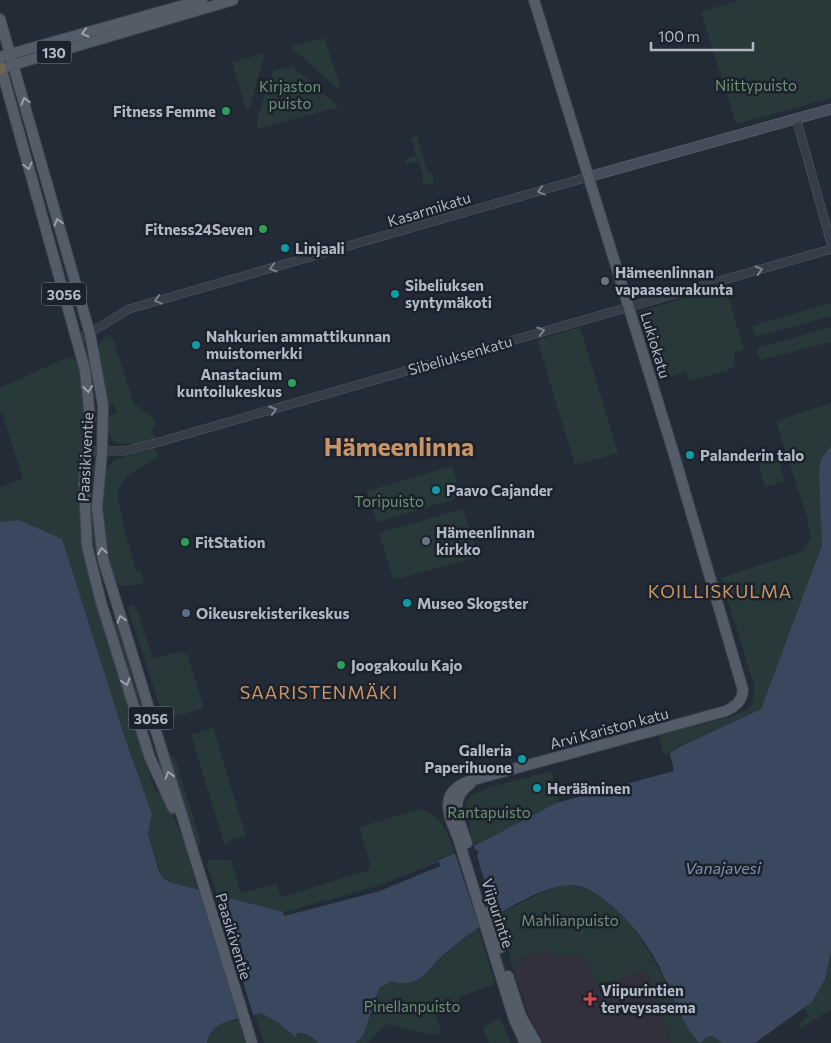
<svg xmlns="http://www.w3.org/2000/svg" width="831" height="1043" font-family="Commissioner,sans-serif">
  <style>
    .medical { fill: #32303c }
    .green { fill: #28393a }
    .water { fill: #39485f }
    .pier { fill: #232b37 }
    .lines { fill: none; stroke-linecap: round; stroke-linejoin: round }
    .tertiary-casing { stroke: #545b65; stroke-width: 9 }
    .secondary-casing { stroke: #545b65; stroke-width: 11 }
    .primary-casing { stroke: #3f4651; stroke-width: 12 }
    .motorway-casing { stroke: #414852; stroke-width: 13 }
    .tertiary { stroke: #363d47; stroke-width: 8 }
    .secondary { stroke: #454c5a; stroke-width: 9 }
    .primary { stroke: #545c67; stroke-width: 10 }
    .motorway { stroke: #6d6454; stroke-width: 11 }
    .oneway { stroke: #9aa1ad }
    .oneway2 { stroke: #7a818c }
    .leisure-dot { fill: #2e9e5b; stroke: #1c222c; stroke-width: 2 }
    .culture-dot { fill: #0f9aa8; stroke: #1c222c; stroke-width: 2 }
    .worship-dot { fill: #6b7280; stroke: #1c222c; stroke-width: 2 }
    .service-dot { fill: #5c6f8a; stroke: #1c222c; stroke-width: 2 }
    .health-dot { fill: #e0444e; stroke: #1c222c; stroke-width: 2 }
    .labels { text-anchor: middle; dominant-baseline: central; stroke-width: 5; stroke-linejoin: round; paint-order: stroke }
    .shield { fill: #1c222c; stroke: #848b96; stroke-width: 1 }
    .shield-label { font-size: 14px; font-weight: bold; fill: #b1b8c4 }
    .park-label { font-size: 15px; fill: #6a9274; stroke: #1c222c }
    .poi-label { font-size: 15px; font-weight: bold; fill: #b1b8c4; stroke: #1c222c; text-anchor: start }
    .street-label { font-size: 15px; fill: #b1b8c4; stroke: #1c222c }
    .water-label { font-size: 16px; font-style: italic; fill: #7c8eaa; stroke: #1c222c }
    .quarter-label { font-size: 18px; letter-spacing: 1px; fill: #c99466; stroke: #1c222c }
    .town-label { font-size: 25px; font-weight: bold; fill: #c99466; stroke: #1c222c }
  </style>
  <rect width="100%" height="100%" fill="#232b37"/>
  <polygon class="medical" points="549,950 552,957 568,954 579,956 589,966 598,985 647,971 671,1043 543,1043 528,1013 513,971 521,958"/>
  <g class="green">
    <polygon points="740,0 831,0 831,98 736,124 701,12"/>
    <polygon points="324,38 340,86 339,90 291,47"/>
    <polygon points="265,53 249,109 246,109 232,62"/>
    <polygon points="292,66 339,107 257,129 257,119 273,71"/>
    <polygon points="417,136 428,173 433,174 433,183 427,185 423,183 423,175 418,161 407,164 405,159 416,156 411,138"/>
    <polygon points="718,289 726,290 744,349 735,352 734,366 726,371 689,381 686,372 661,379 637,313 656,306"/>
    <polygon points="831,303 831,316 758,336 755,335 752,326"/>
    <polygon points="580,327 618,453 575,465 538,343 540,339"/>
    <polygon points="831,327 831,342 760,360 757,351 760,347"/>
    <path d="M 110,335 L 113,339 L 134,404 L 153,417 L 156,421 L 152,431 L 156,439 L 134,444 L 116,443 C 106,436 107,427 108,416 L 117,413 L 114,404 L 109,405 L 97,348 L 103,339 Z"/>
    <path d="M 68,357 L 78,361 C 94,398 82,441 80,479 C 78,502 80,525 83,548 L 150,776 L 157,794 L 160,793 L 172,812 L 184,842 L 198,890 L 169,882 L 162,877 L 148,834 L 152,814 L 109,691 L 19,520 L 0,522 L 0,487 L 23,479 L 2,413 L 0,413 L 0,388 Z"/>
    <path d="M 831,403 L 831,446 L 821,459 L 822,545 L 761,709 L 679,746 L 670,753 L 663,754 L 659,735 C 676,730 739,718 749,708 C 755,702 754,694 754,686 L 721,578 L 803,551 L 811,539 L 807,517 L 776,421 Z"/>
    <path d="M 155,448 L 158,457 L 127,476 L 117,492 L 123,524 L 136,571 L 141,570 L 144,583 C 132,585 122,590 113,579 C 108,554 89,482 112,463 C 122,455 142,452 155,448 Z"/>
    <polygon points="773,456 779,461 785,481 765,487 759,463 762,459"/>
    <path d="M 91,464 L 96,464 L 93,496 L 105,580 L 103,581 C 90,540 86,506 91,464 Z"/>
    <polygon points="452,466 461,497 377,522 367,491"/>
    <polygon points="463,509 478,557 397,579 393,578 379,533"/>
    <polygon points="132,605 137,609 153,659 180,651 188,656 204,708 167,719 162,712 127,607"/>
    <polygon points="118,621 147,717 142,719 112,623"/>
    <polygon points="213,728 246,836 233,839 225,846 191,735"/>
    <polygon points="167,755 175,758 200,840 198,852"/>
    <polygon points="551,771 559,799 556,803 484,841 474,844 465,808 470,796 487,788"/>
    <path d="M 417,810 C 438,809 449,836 455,852 L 377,886 L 283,912 L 218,895 L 206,864 L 209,860 L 231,860 L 241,893 L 276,884 L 282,897 L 369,870 L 370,863 L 359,827 Z"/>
    <path d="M 564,885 C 633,889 666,988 695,1039 L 698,1042 L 706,1037 L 713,1036 L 722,1043 L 671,1043 L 647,971 L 597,985 C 586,959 582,951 552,957 L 549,950 L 521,958 L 513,971 L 500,913 L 541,893 Z"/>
    <polygon points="478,928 495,984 459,997 458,1007 435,1015 442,1034 432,1035 386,1024 367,1043 355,1043 363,1036 379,988 392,981 420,979 440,958"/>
    <polygon points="831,950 831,1009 800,1029 799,1024 809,1016 803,1008 812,1002 825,979"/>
    <polygon points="261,1013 298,1033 310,1035 318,1043 264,1043 255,1015"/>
    <polygon points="497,1019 500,1019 511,1043 489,1043 484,1032 484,1027"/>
    <path d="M 239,1020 L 245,1043 L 207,1043 C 210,1025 222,1022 239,1020 Z"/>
  </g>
  <path class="water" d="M 831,446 L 831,950 L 825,979 L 812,1002 L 755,1043 L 722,1043 L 713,1036 L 706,1037 L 702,1042 L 698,1042 C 680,1021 672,992 660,968 C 645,938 613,898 582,887 C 546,874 468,934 442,956 C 434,963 429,972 420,978 C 413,983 400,985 392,981 L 379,988 L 363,1036 L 355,1043 L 318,1043 C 312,1036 307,1033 298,1033 L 295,1037 L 279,1023 L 261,1013 C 241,1021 211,1017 207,1043 L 0,1043 L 0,522 L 19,520 L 62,539 L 124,735 L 152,814 L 148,834 L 159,871 L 162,877 L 169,882 L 283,912 L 377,886 L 484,841 L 556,803 L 674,771 L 670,753 L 679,747 L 761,709 L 822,545 L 819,470 L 821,459 Z"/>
  <g class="pier">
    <polygon points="473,842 475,849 479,852 477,856 492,906 496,906 497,909 494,913 496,918 480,929 454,850"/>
    <polygon points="439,861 440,866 380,891 284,916 283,912 377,886"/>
    <polygon points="198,887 216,892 254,1018 240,1022"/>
  </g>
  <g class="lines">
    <g class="tertiary-casing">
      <g id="tertiary">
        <polyline points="796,118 831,243"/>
        <polyline points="77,341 129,309 588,177"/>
        <polyline points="88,451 124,451 159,442 831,249"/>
      </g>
    </g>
    <g class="secondary-casing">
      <polyline id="secondary" points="588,177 831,109"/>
    </g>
    <g class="primary-casing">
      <g id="primary">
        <polyline points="0,19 90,334 103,405 102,452 97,507 103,559 252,1043"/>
        <polyline points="0,57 202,0"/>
        <polyline points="0,64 85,370 90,417 84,484 87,546 101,602 150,758 173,808"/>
        <polyline points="9,66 233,0"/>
        <path d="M 467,843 C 460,822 447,800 470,784"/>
        <polyline points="488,912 500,948"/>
        <polyline points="508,976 521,1016 536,1043"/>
        <path d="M 525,1043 L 514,1019 L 458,838 C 448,814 438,793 469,781 L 726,711 C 736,706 742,701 743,690 L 673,451 L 534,0"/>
      </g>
    </g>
    <g class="motorway-casing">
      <polyline id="motorway" points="0,69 1,69"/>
    </g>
    <use href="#tertiary" class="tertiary"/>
    <use href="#secondary" class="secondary"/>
    <use href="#primary" class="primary"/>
    <use href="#motorway" class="motorway"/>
  </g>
  <defs><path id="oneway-chevron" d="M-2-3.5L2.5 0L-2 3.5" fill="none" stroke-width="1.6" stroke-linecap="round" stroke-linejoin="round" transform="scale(1.25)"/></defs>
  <g class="oneway">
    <use href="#oneway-chevron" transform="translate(85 33) rotate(164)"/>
    <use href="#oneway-chevron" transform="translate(25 101) rotate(-106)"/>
    <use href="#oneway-chevron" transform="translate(28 166) rotate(75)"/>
    <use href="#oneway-chevron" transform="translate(58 222) rotate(-106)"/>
    <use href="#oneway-chevron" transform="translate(88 389) rotate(83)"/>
    <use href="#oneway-chevron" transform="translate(102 551) rotate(-101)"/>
    <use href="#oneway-chevron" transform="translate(121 619) rotate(-107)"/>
    <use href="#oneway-chevron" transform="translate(126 682) rotate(73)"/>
    <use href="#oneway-chevron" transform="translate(169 775) rotate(-107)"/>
  </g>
  <g class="oneway2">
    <use href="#oneway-chevron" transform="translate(541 191) rotate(164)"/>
    <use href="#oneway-chevron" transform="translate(273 268) rotate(164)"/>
    <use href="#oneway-chevron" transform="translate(759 270) rotate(-16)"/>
    <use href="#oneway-chevron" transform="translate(158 300) rotate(164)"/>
    <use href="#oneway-chevron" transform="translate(541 331) rotate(-16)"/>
    <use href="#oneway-chevron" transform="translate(273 410) rotate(-17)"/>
  </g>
  <g class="leisure-dot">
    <circle cx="226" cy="111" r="5"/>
    <circle cx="263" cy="229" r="5"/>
    <circle cx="292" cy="383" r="5"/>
    <circle cx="185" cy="542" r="5"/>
    <circle cx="341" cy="665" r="5"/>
  </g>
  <g class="culture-dot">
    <circle cx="285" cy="248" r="5"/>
    <circle cx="395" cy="294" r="5"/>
    <circle cx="196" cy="345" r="5"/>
    <circle cx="690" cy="455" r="5"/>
    <circle cx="436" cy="490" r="5"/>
    <circle cx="407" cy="603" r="5"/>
    <circle cx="522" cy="759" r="5"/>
    <circle cx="537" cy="788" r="5"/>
  </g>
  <g class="worship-dot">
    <circle cx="605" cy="281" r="5"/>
    <circle cx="426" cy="541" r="5"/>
  </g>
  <circle class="service-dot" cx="186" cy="613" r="5"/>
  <path class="health-dot" d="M587.5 991.5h5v5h5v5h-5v5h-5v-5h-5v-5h5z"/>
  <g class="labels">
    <g class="shield">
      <rect x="36.5" y="40.5" width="35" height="23" rx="4"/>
      <rect x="41.5" y="282.5" width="45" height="23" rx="4"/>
      <rect x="128.5" y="706.5" width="45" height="23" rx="4"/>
    </g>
    <g class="shield-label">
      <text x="54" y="52">130</text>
      <text x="64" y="294">3056</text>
      <text x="151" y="718">3056</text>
    </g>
    <g class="park-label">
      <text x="756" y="85">Niittypuisto</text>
      <text x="290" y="86">Kirjaston<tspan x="290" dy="17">puisto</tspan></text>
      <text x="389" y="501">Toripuisto</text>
      <text x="489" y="812">Rantapuisto</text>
      <text x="570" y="920">Mahlianpuisto</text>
      <text x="412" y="1006">Pinellanpuisto</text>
    </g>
    <g class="poi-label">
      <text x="216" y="111" text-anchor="end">Fitness Femme</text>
      <text x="253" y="229" text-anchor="end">Fitness24Seven</text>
      <text x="295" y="248">Linjaali</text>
      <text x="615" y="272">Hämeenlinnan<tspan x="615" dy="17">vapaaseurakunta</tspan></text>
      <text x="405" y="285">Sibeliuksen<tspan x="405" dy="17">syntymäkoti</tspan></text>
      <text x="206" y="336">Nahkurien ammattikunnan<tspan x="206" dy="17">muistomerkki</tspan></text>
      <text x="282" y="374" text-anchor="end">Anastacium<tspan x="282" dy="17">kuntoilukeskus</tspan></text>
      <text x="700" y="455">Palanderin talo</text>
      <text x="446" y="490">Paavo Cajander</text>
      <text x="436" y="532">Hämeenlinnan<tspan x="436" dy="17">kirkko</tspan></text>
      <text x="195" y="542">FitStation</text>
      <text x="417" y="603">Museo Skogster</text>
      <text x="196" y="613">Oikeusrekisterikeskus</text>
      <text x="351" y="665">Joogakoulu Kajo</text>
      <text x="512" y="750" text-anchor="end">Galleria<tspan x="512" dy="17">Paperihuone</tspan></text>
      <text x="547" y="788">Herääminen</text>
      <text x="601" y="990">Viipurintien<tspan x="601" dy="17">terveysasema</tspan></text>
    </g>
    <g class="street-label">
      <text transform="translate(429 209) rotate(-17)">Kasarmikatu</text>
      <text transform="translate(656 345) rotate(73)">Lukiokatu</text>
      <text transform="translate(460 355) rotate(-16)">Sibeliuksenkatu</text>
      <text transform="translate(85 457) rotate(-87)">Paasikiventie</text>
      <text transform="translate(609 728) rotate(-15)">Arvi Kariston katu</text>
      <text transform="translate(498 913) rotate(72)">Viipurintie</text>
      <text transform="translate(234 936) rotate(73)">Paasikiventie</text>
    </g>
    <g class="water-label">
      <text x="723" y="867">Vanajavesi</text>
    </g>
    <g class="quarter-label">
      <text x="720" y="591">KOILLISKULMA</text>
      <text x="319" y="692">SAARISTENMÄKI</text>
    </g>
    <g class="town-label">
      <text x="399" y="446">Hämeenlinna</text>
    </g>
  </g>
  <path d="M651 42v8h102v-8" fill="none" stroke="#b1b8c4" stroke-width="2.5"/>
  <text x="658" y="42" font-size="15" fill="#b1b8c4" stroke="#1c222c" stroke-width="4" paint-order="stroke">100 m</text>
</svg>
